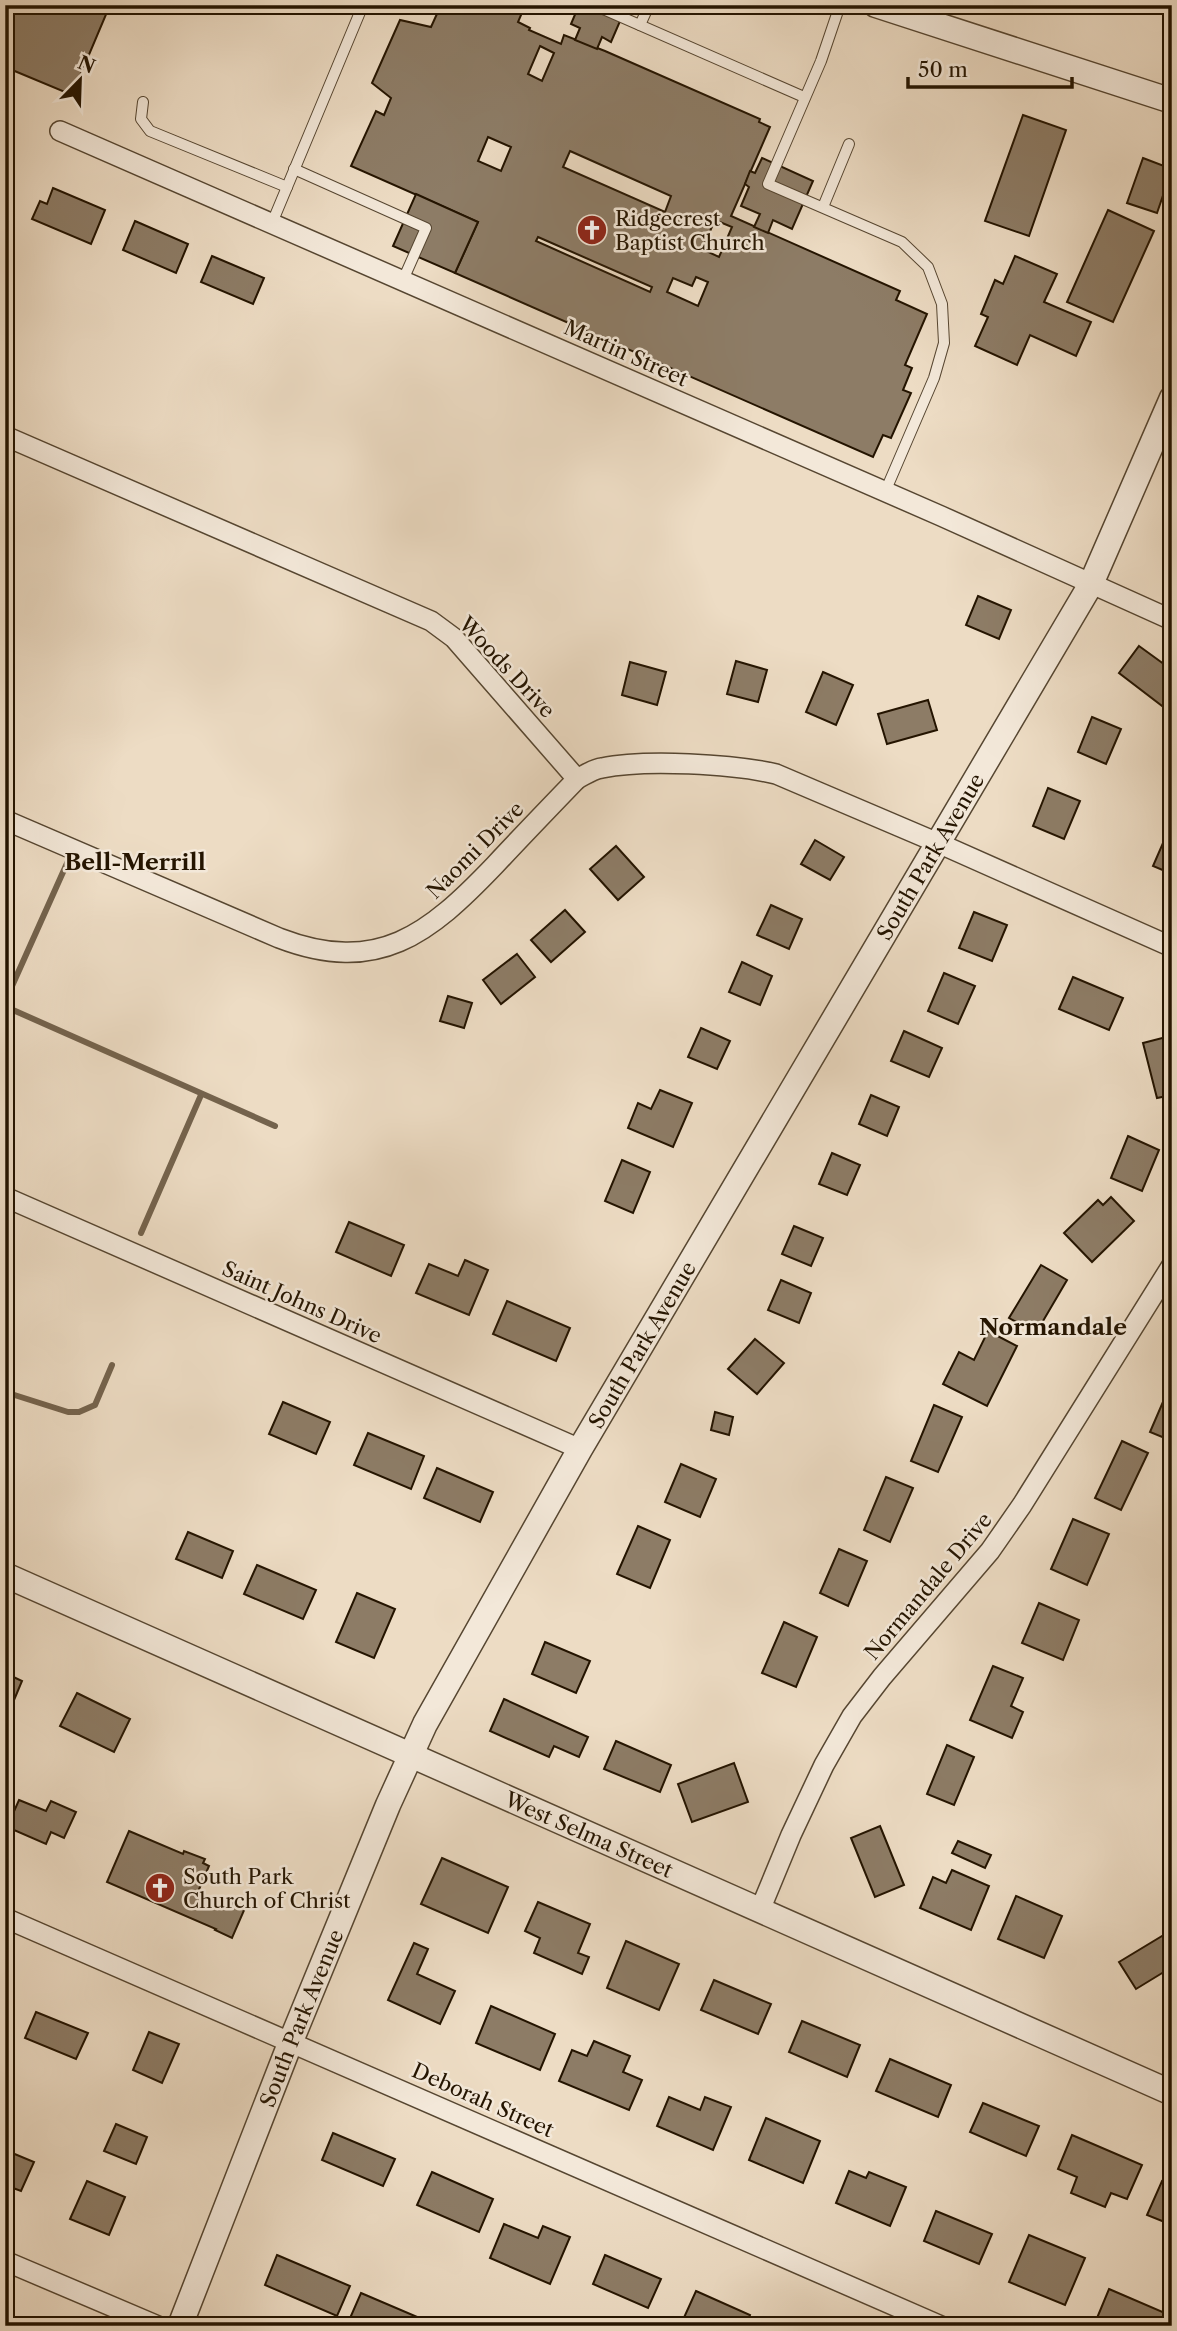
<svg xmlns="http://www.w3.org/2000/svg" width="1177" height="2331" font-family="'Libre Caslon Text',serif">
  <style>
    .lines { fill: none; stroke-linecap: round; stroke-linejoin: round }
    .stream { stroke: #74634d; stroke-width: 6 }
    .building { fill: #8d7c66; stroke: #241400; stroke-width: 2; fill-rule: evenodd }
    .service-casing { stroke: #564631; stroke-width: 12 }
    .minor-casing { stroke: #564631; stroke-width: 22 }
    .tertiary-casing { stroke: #564631; stroke-width: 27 }
    .service { stroke: #f3e8d9; stroke-width: 10 }
    .minor { stroke: #f3e8d9; stroke-width: 19 }
    .tertiary { stroke: #f3e8d9; stroke-width: 24 }
    .labels { text-anchor: middle; dominant-baseline: central; stroke-width: 5; stroke-linejoin: round; paint-order: stroke }
    .poi-label { font-size: 21px; fill: #241400; stroke: #f3e8d9; text-anchor: start }
    .street-label { font-size: 21px; fill: #241400; stroke: #f3e8d9 }
    .neighbourhood-label { font-size: 23px; font-weight: bold; fill: #241400; stroke: #f3e8d9 }
  </style>
  <rect width="100%" height="100%" fill="#eddcc4"/>
  <filter id="stains"><feTurbulence type="fractalNoise" baseFrequency=".00286" numOctaves="4"/><feColorMatrix values="0 0 0 0 .2 0 0 0 0 .09 0 0 0 0 .02 0 0 0 .5 -.17"/></filter>
  <radialGradient id="worn" r=".72"><stop offset=".6" stop-color="#630" stop-opacity="0"/><stop offset="1" stop-color="#630" stop-opacity=".3"/></radialGradient>
  <g class="lines">
    <g class="stream">
      <polyline points="68,861 8,995 7,1003 13,1010 275,1126"/>
      <polyline points="141,1233 201,1095"/>
      <polyline points="5,1392 68,1412 79,1412 95,1405 112,1365"/>
    </g>
  </g>
  <g class="building">
    <polygon points="5,5 110,5 72,95 5,67"/>
    <path d="M 441,5 L 517,5 L 524,8 L 518,22 L 530,28 L 529,30 L 561,44 L 564,35 L 605,51 L 760,119 L 759,122 L 770,127 L 731,216 L 900,291 L 896,300 L 927,314 L 905,365 L 912,368 L 903,390 L 911,393 L 891,438 L 883,435 L 873,457 L 455,273 L 478,222 L 351,166 L 376,111 L 384,115 L 391,98 L 372,83 L 400,20 L 431,27 ZM 540,46 L 554,53 L 542,81 L 528,74 ZM 488,137 L 511,147 L 501,171 L 478,161 ZM 570,151 L 671,196 L 665,212 L 563,167 ZM 715,220 L 732,227 L 719,257 L 702,249 ZM 538,237 L 652,287 L 650,292 L 536,241 ZM 696,277 L 708,282 L 698,306 L 667,292 L 673,278 L 692,286 Z"/>
    <polygon points="579,5 627,5 611,42 602,37 597,49 575,40 580,28 571,24"/>
    <polygon points="1023,115 1066,130 1029,236 985,221"/>
    <polygon points="762,158 813,181 792,229 773,220 768,233 754,227 760,214 741,206 749,187 745,184 750,171 755,173"/>
    <polygon points="1143,158 1172,169 1157,213 1127,203"/>
    <polygon points="53,188 105,210 91,244 32,219 40,201 47,204"/>
    <polygon points="416,194 478,222 455,273 393,246"/>
    <polygon points="1108,210 1154,231 1113,322 1067,302"/>
    <polygon points="135,221 188,244 176,273 123,250"/>
    <polygon points="212,256 264,278 253,304 201,282"/>
    <polygon points="1015,256 1057,274 1044,302 1091,322 1076,356 1030,335 1017,365 975,346 988,317 981,314 995,280 1003,284"/>
    <polygon points="978,596 1011,610 999,639 966,625"/>
    <polygon points="1139,646 1172,670 1170,712 1119,673"/>
    <polygon points="736,661 767,670 758,702 727,694"/>
    <polygon points="630,662 666,672 657,705 622,695"/>
    <polygon points="823,672 853,685 836,725 806,712"/>
    <polygon points="928,700 937,730 887,744 878,714"/>
    <polygon points="1092,717 1121,729 1106,764 1078,752"/>
    <polygon points="1048,788 1080,801 1064,839 1033,826"/>
    <polygon points="1166,836 1172,839 1172,874 1153,866"/>
    <polygon points="815,840 844,857 830,880 801,864"/>
    <polygon points="616,846 644,877 618,900 590,869"/>
    <polygon points="771,905 802,919 789,949 757,935"/>
    <polygon points="565,910 585,932 551,962 531,940"/>
    <polygon points="974,912 1007,925 992,961 959,948"/>
    <polygon points="517,954 535,977 501,1004 483,980"/>
    <polygon points="742,962 772,976 760,1005 729,992"/>
    <polygon points="944,973 975,986 958,1024 928,1011"/>
    <polygon points="1073,977 1123,998 1109,1030 1059,1009"/>
    <polygon points="448,996 472,1003 464,1028 440,1021"/>
    <polygon points="701,1028 730,1041 717,1069 688,1057"/>
    <polygon points="904,1031 942,1048 929,1077 891,1061"/>
    <polygon points="1170,1036 1172,1095 1157,1098 1143,1043"/>
    <polygon points="660,1090 692,1103 673,1147 628,1128 638,1103 651,1109"/>
    <polygon points="871,1095 899,1107 887,1136 859,1124"/>
    <polygon points="1128,1136 1159,1150 1142,1191 1111,1178"/>
    <polygon points="832,1153 860,1165 847,1195 819,1184"/>
    <polygon points="622,1160 650,1172 633,1213 605,1201"/>
    <polygon points="1111,1197 1134,1221 1092,1262 1064,1233 1098,1200 1103,1205"/>
    <polygon points="349,1222 404,1245 391,1276 336,1252"/>
    <polygon points="794,1226 823,1238 811,1266 782,1254"/>
    <polygon points="465,1260 488,1270 469,1315 416,1293 429,1264 458,1276"/>
    <polygon points="1041,1265 1067,1280 1036,1333 1009,1318"/>
    <polygon points="781,1280 811,1293 799,1323 768,1310"/>
    <polygon points="507,1301 570,1328 556,1361 493,1334"/>
    <polygon points="988,1331 1017,1346 987,1406 943,1384 959,1352 974,1360"/>
    <polygon points="755,1339 784,1363 757,1394 728,1369"/>
    <polygon points="1172,1381 1172,1441 1150,1432"/>
    <polygon points="283,1402 330,1422 316,1454 269,1434"/>
    <polygon points="934,1405 962,1417 938,1472 911,1461"/>
    <polygon points="715,1412 733,1417 729,1435 711,1430"/>
    <polygon points="368,1433 424,1456 411,1489 354,1465"/>
    <polygon points="1122,1441 1148,1453 1121,1510 1095,1498"/>
    <polygon points="681,1464 716,1479 700,1517 665,1502"/>
    <polygon points="437,1468 493,1492 480,1522 424,1498"/>
    <polygon points="886,1477 913,1488 890,1542 864,1530"/>
    <polygon points="1073,1519 1109,1534 1087,1585 1051,1569"/>
    <polygon points="638,1526 670,1540 650,1588 617,1574"/>
    <polygon points="188,1532 233,1551 222,1578 176,1559"/>
    <polygon points="839,1549 867,1561 848,1606 820,1593"/>
    <polygon points="257,1565 316,1590 303,1619 244,1594"/>
    <polygon points="357,1593 395,1609 374,1658 336,1642"/>
    <polygon points="1039,1603 1079,1620 1063,1660 1022,1643"/>
    <polygon points="784,1622 817,1637 796,1687 762,1673"/>
    <polygon points="545,1642 590,1661 576,1693 532,1674"/>
    <polygon points="993,1666 1023,1678 1011,1706 1023,1712 1012,1738 970,1720"/>
    <polygon points="5,1673 22,1681 9,1712 5,1711"/>
    <polygon points="77,1693 130,1719 114,1752 60,1726"/>
    <polygon points="504,1699 588,1737 579,1757 554,1746 549,1757 490,1731"/>
    <polygon points="616,1741 671,1765 660,1792 604,1769"/>
    <polygon points="947,1745 974,1757 954,1805 927,1794"/>
    <polygon points="734,1763 748,1802 692,1822 678,1784"/>
    <polygon points="19,1800 46,1811 51,1801 76,1812 64,1838 51,1832 46,1844 7,1827"/>
    <polygon points="880,1826 904,1885 875,1897 851,1838"/>
    <polygon points="129,1831 183,1854 184,1851 205,1859 203,1863 209,1866 197,1894 226,1906 228,1901 245,1908 232,1938 215,1930 216,1929 107,1882"/>
    <polygon points="958,1841 991,1855 985,1868 952,1853"/>
    <polygon points="442,1858 508,1887 488,1933 421,1904"/>
    <polygon points="952,1870 989,1886 971,1930 920,1908 933,1877 946,1883"/>
    <polygon points="1016,1896 1062,1916 1044,1958 998,1939"/>
    <polygon points="538,1902 590,1924 578,1953 589,1957 582,1974 534,1953 540,1938 525,1931"/>
    <polygon points="1172,1930 1172,1967 1136,1989 1119,1962"/>
    <polygon points="626,1941 679,1964 659,2010 607,1988"/>
    <polygon points="414,1943 428,1949 417,1974 455,1991 440,2024 388,2000"/>
    <polygon points="714,1980 771,2004 758,2034 701,2010"/>
    <polygon points="491,2006 555,2034 540,2070 476,2043"/>
    <polygon points="36,2012 88,2033 76,2059 25,2038"/>
    <polygon points="802,2021 860,2045 847,2077 789,2052"/>
    <polygon points="149,2032 179,2044 162,2083 133,2070"/>
    <polygon points="594,2041 630,2056 623,2072 642,2080 629,2110 559,2081 572,2050 587,2056"/>
    <polygon points="890,2059 951,2085 938,2117 876,2091"/>
    <polygon points="669,2097 700,2110 705,2097 731,2107 713,2150 657,2126"/>
    <polygon points="983,2103 1039,2126 1026,2156 970,2132"/>
    <polygon points="766,2118 820,2141 803,2183 749,2160"/>
    <polygon points="116,2124 147,2137 136,2164 104,2151"/>
    <polygon points="333,2133 395,2159 383,2186 322,2160"/>
    <polygon points="1072,2135 1142,2165 1127,2199 1111,2193 1105,2207 1071,2193 1077,2177 1058,2169"/>
    <polygon points="5,2150 34,2162 21,2191 5,2185"/>
    <polygon points="849,2171 866,2178 869,2172 906,2187 890,2226 836,2203"/>
    <polygon points="432,2172 493,2199 479,2232 417,2205"/>
    <polygon points="87,2181 125,2197 109,2235 70,2219"/>
    <polygon points="1162,2181 1172,2186 1172,2225 1147,2215"/>
    <polygon points="936,2211 992,2234 979,2264 924,2241"/>
    <polygon points="504,2224 538,2238 543,2226 570,2237 550,2284 490,2258"/>
    <polygon points="1029,2235 1085,2258 1065,2305 1009,2282"/>
    <polygon points="277,2255 350,2286 337,2316 265,2285"/>
    <polygon points="605,2255 661,2279 648,2308 593,2284"/>
    <polygon points="1109,2289 1172,2316 1170,2326 1115,2326 1097,2318"/>
    <polygon points="696,2291 750,2315 746,2326 692,2326 682,2322"/>
    <polygon points="361,2293 429,2322 427,2326 347,2325"/>
  </g>
  <g class="lines">
    <g class="service-casing">
      <g id="service">
        <polyline points="594,5 804,97"/>
        <polyline points="840,5 821,61 768,184 902,242 928,267 942,304 944,343 934,378 885,492"/>
        <polyline points="640,25 649,5"/>
        <polyline points="143,102 141,119 150,131 287,187"/>
        <polyline points="294,169 426,228 403,280"/>
        <polyline points="823,207 849,144"/>
        <polyline points="272,223 363,5"/>
      </g>
    </g>
    <g class="minor-casing">
      <g id="minor">
        <polyline points="60,131 941,516 1172,620"/>
        <polyline points="5,436 431,621 454,638 577,779"/>
        <path d="M 5,820 L 279,938 C 378,976 429,934 495,865 C 522,836 550,807 577,779 C 585,775 593,769 602,768 C 645,759 733,764 776,774 L 938,843 L 1172,947"/>
        <polyline points="5,1197 580,1449"/>
        <polyline points="760,1910 791,1835 824,1765 852,1716 882,1677 990,1551 1022,1505 1172,1265"/>
        <polyline points="5,1918 941,2326"/>
        <polyline points="5,2261 158,2326"/>
      </g>
    </g>
    <g class="tertiary-casing">
      <g id="tertiary">
        <polyline points="876,5 1172,101"/>
        <path id="s1" d="M 5,1575 L 1172,2093"/>
        <path id="s2" d="M 180,2326 L 291,2041 L 388,1805 L 425,1724 L 580,1449 L 1091,584 L 1172,398"/>
      </g>
    </g>
    <use href="#service" class="service"/>
    <use href="#minor" class="minor"/>
    <use href="#tertiary" class="tertiary"/>
  </g>
  <defs>
    <g id="church-disc" transform="scale(1.575)"><circle r="9.5" fill="#8f2418" stroke="#f3e8d9"/><path d="M-1.2-6h2.4v3.5h3.3v2.4h-3.3V6h-2.4V-.1h-3.3v-2.4h3.3Z" fill="#fff"/></g>
  </defs>
  <g fill-rule="evenodd">
    <use href="#church-disc" x="592" y="230"/>
    <use href="#church-disc" x="160" y="1888"/>
  </g>
  <g class="labels">
    <g class="poi-label">
      <text x="615" y="218">Ridgecrest<tspan x="615" dy="24">Baptist Church</tspan></text>
      <text x="183" y="1876">South Park<tspan x="183" dy="24">Church of Christ</tspan></text>
    </g>
    <g class="street-label">
      <text transform="translate(626 353) rotate(24)">Martin Street</text>
      <text transform="translate(507 667) rotate(47)">Woods Drive</text>
      <text transform="translate(475 850) rotate(-45)">Naomi Drive</text>
      <text stroke="none"><textPath href="#s2" startOffset="1654">South Park Avenue</textPath></text>
      <text transform="translate(302 1302) rotate(24)">Saint Johns Drive</text>
      <text stroke="none"><textPath href="#s2" startOffset="1087">South Park Avenue</textPath></text>
      <text transform="translate(928 1586) rotate(-50)">Normandale Drive</text>
      <text stroke="none"><textPath href="#s1" startOffset="639">West Selma Street</textPath></text>
      <text stroke="none"><textPath href="#s2" startOffset="331">South Park Avenue</textPath></text>
      <text transform="translate(483 2100) rotate(24)">Deborah Street</text>
    </g>
    <g class="neighbourhood-label">
      <text x="135" y="862">Bell-Merrill</text>
      <text x="1053" y="1327">Normandale</text>
    </g>
  </g>
  <rect width="1177" height="2331" fill="none" stroke="#eddcc4" stroke-width="28"/>
  <rect x="7" y="7" width="1163" height="2317" fill="none" stroke="#241400" stroke-width="3.5"/>
  <rect x="14" y="14" width="1149" height="2303" fill="none" stroke="#241400" stroke-width="2"/>
  <g transform="translate(80 80) rotate(23)" stroke="#f3e8d9" stroke-width="5" paint-order="stroke">
  <path d="M0-5L12 26L0 18L-12 26Z" fill="#241400"/>
  <text y="-10" font-size="19" font-weight="bold" text-anchor="middle" fill="#241400">N</text>
  </g>
  <path d="M908 77v10h164v-10" fill="none" stroke="#241400" stroke-width="3.5"/>
  <text x="918" y="77" font-size="21" fill="#241400" stroke="#f3e8d9" stroke-width="5" paint-order="stroke">50 m</text>
  <rect width="100%" height="100%" filter="url(#stains)"/>
  <rect width="100%" height="100%" fill="url(#worn)"/>
</svg>
